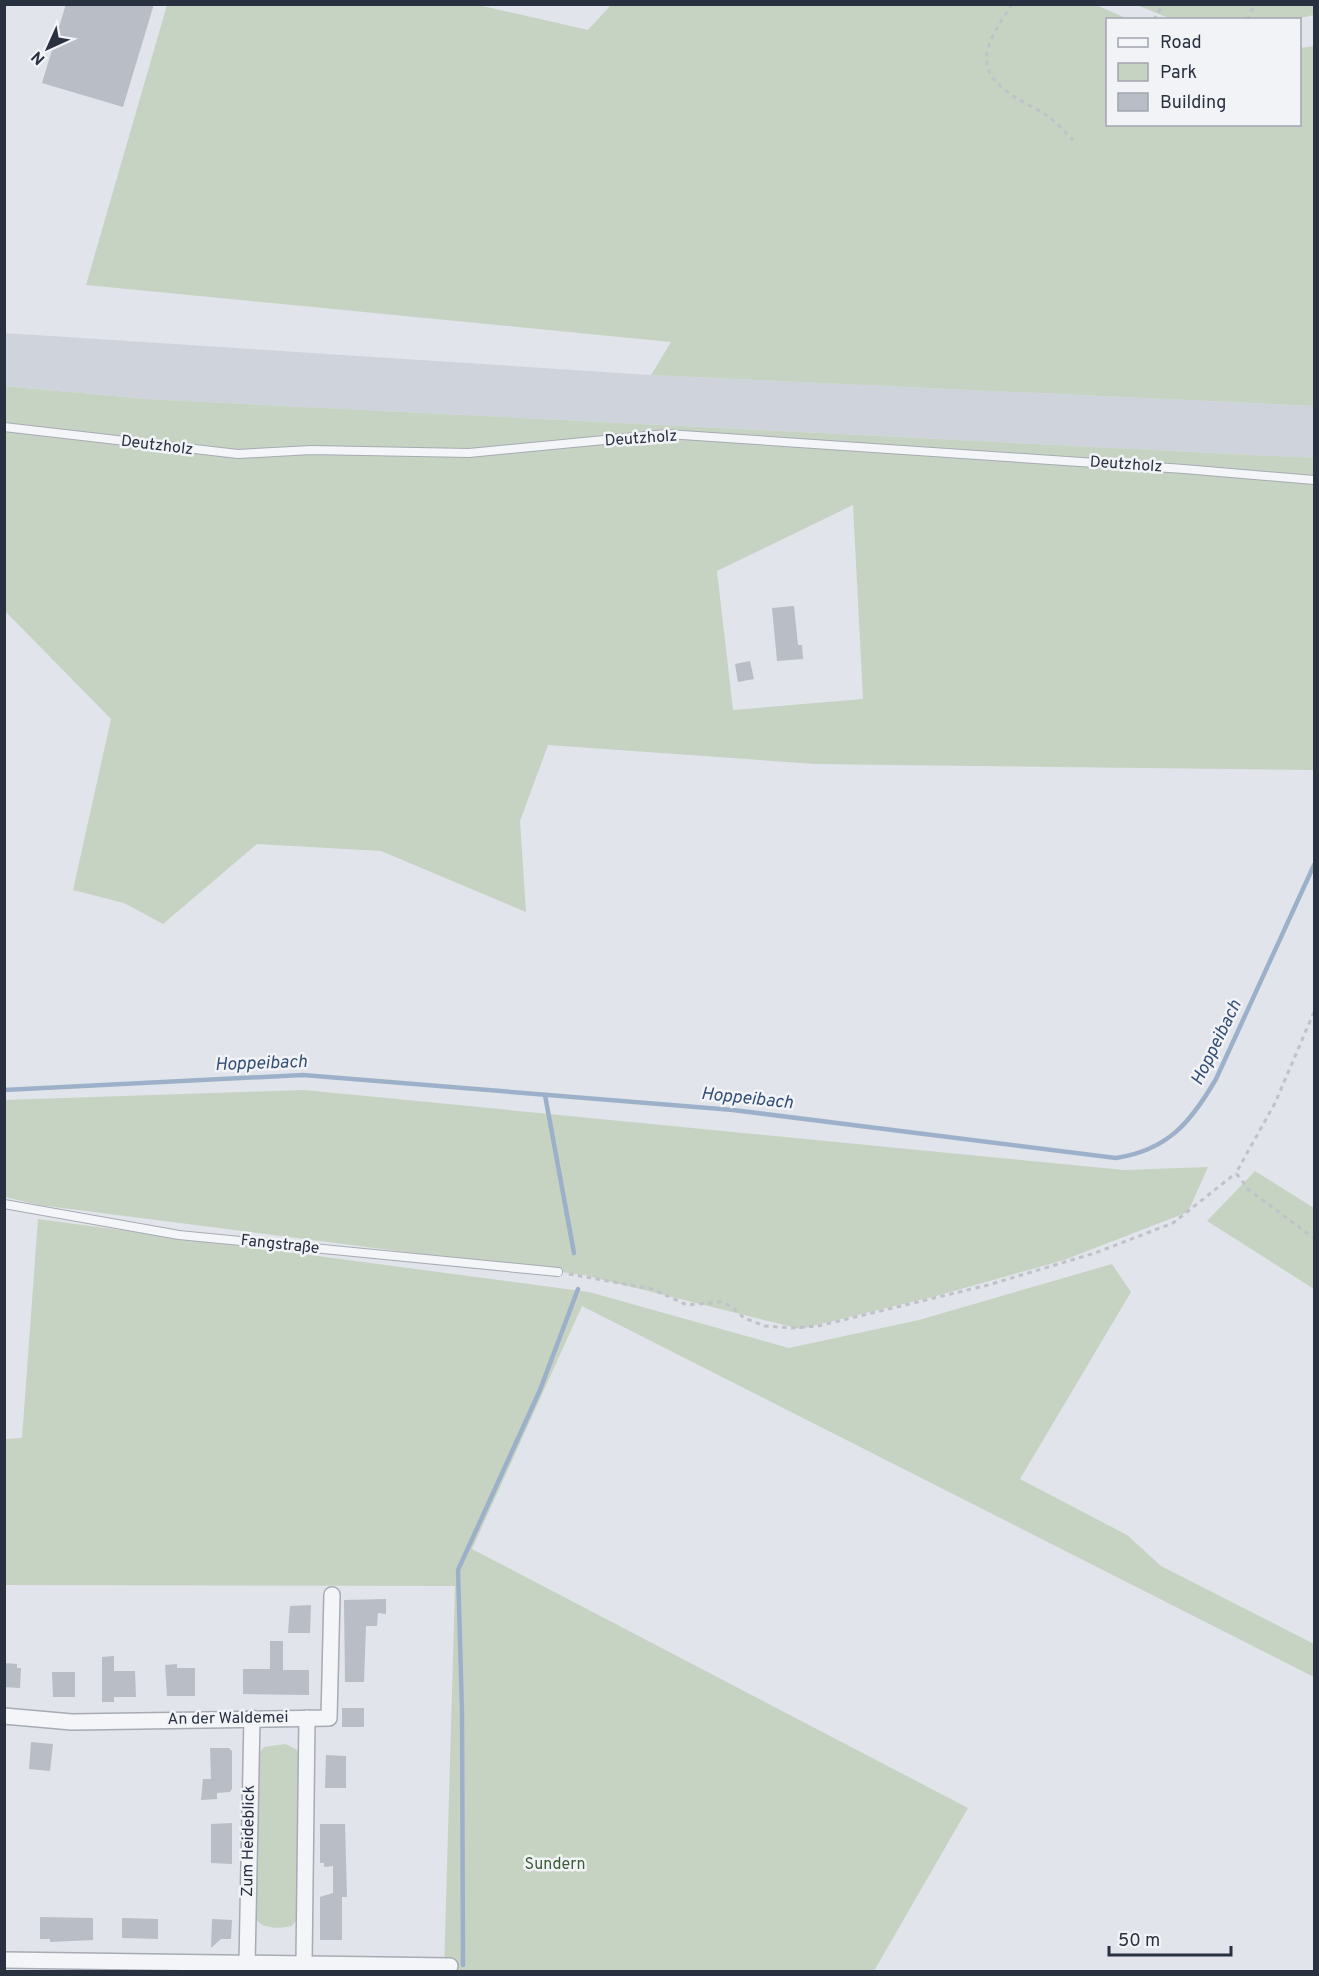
<svg xmlns="http://www.w3.org/2000/svg" width="1319" height="1976" font-family="Overpass,sans-serif">
  <style>
    .built { fill: #cfd3dc }
    .green { fill: #c6d3c2; fill-rule: evenodd }
    .lines { fill: none; stroke-linecap: round; stroke-linejoin: round }
    .stream { stroke: #9cb1c9; stroke-width: 4.5 }
    .building { fill: #b8bdc6 }
    .lane-casing { stroke: #a6abb4; stroke-width: 10 }
    .street-casing { stroke: #a6abb4; stroke-width: 18 }
    .path { stroke: #bfc2c8; stroke-width: 3; stroke-dasharray: 4.5 4.5; stroke-linecap: butt }
    .lane { stroke: #f4f5f8; stroke-width: 8 }
    .street { stroke: #f4f5f8; stroke-width: 15 }
    .labels { text-anchor: middle; dominant-baseline: central; stroke-width: 5; stroke-linejoin: round; paint-order: stroke }
    .street-label { font-size: 16px; fill: #293141; stroke: #f1f3f7 }
    .park-label { font-size: 16px; fill: #3d5d37; stroke: #f1f3f7 }
    .water-label { font-size: 18px; font-style: italic; fill: #344f75; stroke: #f1f3f7 }
  </style>
  <rect width="100%" height="100%" fill="#e1e4ea"/>
  <polygon class="built" points="4,333 651,375 1314,406 1314,458 147,399 5,386"/>
  <g class="green">
    <polygon points="167,5 478,5 588,30 611,5 1096,5 1128,19 1108,20 1108,124 1300,124 1300,48 1314,46 1314,406 651,375 671,342 86,285"/>
    <polygon points="1137,5 1314,5 1314,15 1291,20 1171,19"/>
    <path d="M 4,386 L 147,399 L 1314,458 L 1314,770 L 815,764 L 548,745 L 520,821 L 526,912 L 381,851 L 257,844 L 163,924 L 124,903 L 73,890 L 111,719 L 5,611 ZM 853,505 L 863,699 L 733,710 L 717,571 Z"/>
    <polygon points="304,1090 1124,1170 1208,1167 1188,1212 1064,1260 936,1296 800,1329 584,1275 39,1205 5,1197 5,1100"/>
    <polygon points="1255,1171 1314,1208 1314,1289 1207,1221"/>
    <polygon points="38,1219 589,1292 789,1348 919,1320 1112,1264 1131,1292 1020,1479 1127,1535 1161,1566 1314,1644 1314,1677 582,1306 472,1549 968,1808 874,1971 444,1971 455,1586 5,1585 5,1439 22,1438"/>
    <path d="M 285,1744 L 296,1749 L 301,1756 L 299,1917 L 292,1926 C 278,1929 258,1930 254,1914 L 258,1755 L 264,1747 Z"/>
  </g>
  <g class="lines">
    <g class="stream">
      <path d="M 4,1090 L 303,1075 L 733,1110 L 1116,1158 C 1168,1150 1191,1122 1216,1079 L 1314,865"/>
      <polyline points="545,1095 574,1253"/>
      <polyline points="463,1965 462,1712 458,1570 540,1390 578,1289"/>
    </g>
  </g>
  <g class="building">
    <polygon points="66,4 154,4 123,107 42,83"/>
    <polygon points="794,606 798,645 802,645 803,659 777,661 772,608"/>
    <polygon points="750,661 754,679 738,682 735,664"/>
    <polygon points="386,1599 386,1614 378,1613 377,1626 366,1626 364,1682 345,1682 344,1600"/>
    <polygon points="311,1605 310,1633 288,1633 290,1606"/>
    <polygon points="270,1641 283,1641 283,1670 309,1670 309,1695 243,1694 243,1669 270,1669"/>
    <polygon points="114,1656 114,1671 135,1671 136,1697 114,1697 114,1702 102,1702 102,1657"/>
    <polygon points="4,1663 17,1664 17,1668 21,1668 20,1688 4,1687"/>
    <polygon points="177,1664 177,1668 195,1668 195,1696 167,1696 165,1665"/>
    <polygon points="52,1672 75,1672 75,1697 53,1697"/>
    <rect x="342" y="1708" width="22" height="19"/>
    <polygon points="31,1742 53,1744 50,1771 29,1769"/>
    <polygon points="210,1748 229,1748 232,1751 232,1789 230,1792 217,1793 217,1799 201,1800 203,1779 211,1779"/>
    <polygon points="326,1755 346,1756 346,1788 325,1788"/>
    <polygon points="232,1823 232,1864 211,1863 211,1824"/>
    <polygon points="320,1824 345,1824 347,1897 342,1897 342,1940 320,1940 320,1897 333,1893 333,1866 324,1867 324,1863 320,1863"/>
    <polygon points="40,1917 93,1918 93,1940 50,1942 50,1939 40,1939"/>
    <polygon points="122,1918 158,1919 158,1939 122,1938"/>
    <polygon points="212,1919 232,1920 231,1939 221,1939 211,1948"/>
  </g>
  <g class="lines">
    <g class="lane-casing">
      <g id="lane">
        <polyline points="4,427 238,454 311,450 469,453 667,434 1184,469 1314,480"/>
        <polyline points="4,1204 179,1235 558,1272"/>
      </g>
    </g>
    <g class="street-casing">
      <g id="street">
        <polyline points="4,1716 72,1722 329,1718 332,1595"/>
        <polyline points="4,1960 450,1966"/>
        <polyline points="304,1963 307,1718"/>
        <polyline points="247,1964 252,1718"/>
      </g>
    </g>
    <g class="path">
      <path d="M 1012,4 C 1004,17 994,31 989,45 C 975,86 1025,100 1049,117 C 1057,123 1065,132 1073,140"/>
      <polyline points="1154,20 1163,4"/>
      <polyline points="1247,20 1255,4"/>
      <polyline points="1314,1012 1275,1103 1236,1173 1249,1190 1314,1238"/>
      <polyline points="569,1274 652,1289 687,1305 721,1302 731,1306 744,1318 765,1326 792,1328 818,1326 988,1285 1095,1253 1173,1223 1236,1173"/>
    </g>
    <use href="#lane" class="lane"/>
    <use href="#street" class="street"/>
  </g>
  <g class="labels">
    <g class="street-label">
      <text transform="translate(641 439) rotate(-4)">Deutzholz</text>
      <text transform="translate(157 446) rotate(7)">Deutzholz</text>
      <text transform="translate(1126 465) rotate(4)">Deutzholz</text>
      <text transform="translate(280 1245) rotate(6)">Fangstraße</text>
      <text transform="translate(228 1719) rotate(-1)">An der Waldemei</text>
      <text transform="translate(249 1841) rotate(-89)">Zum Heideblick</text>
    </g>
    <g class="park-label">
      <text x="555" y="1865">Sundern</text>
    </g>
    <g class="water-label">
      <text transform="translate(1217 1043) rotate(-64)">Hoppeibach</text>
      <text transform="translate(261 1064) rotate(-2)">Hoppeibach</text>
      <text transform="translate(747 1099) rotate(6)">Hoppeibach</text>
    </g>
  </g>
  <rect width="1319" height="1976" fill="none" stroke="#293141" stroke-width="12"/>
  <rect x="1106" y="18" width="195" height="108" fill="#f1f3f7" stroke="#a1a5ae" stroke-width="1.5"/>
  <rect x="1118" y="38" width="30" height="9" fill="#f4f5f8" stroke="#a1a5ae" stroke-width="1.5"/>
  <text x="1160" y="48" font-size="18" fill="#293141">Road</text>
  <rect x="1118" y="63" width="30" height="18" fill="#c6d3c2" stroke="#a1a5ae" stroke-width="1.5"/>
  <text x="1160" y="78" font-size="18" fill="#293141">Park</text>
  <rect x="1118" y="93" width="30" height="18" fill="#b8bdc6" stroke="#a1a5ae" stroke-width="1.5"/>
  <text x="1160" y="108" font-size="18" fill="#293141">Building</text>
  <g transform="translate(48 48) rotate(225)" stroke="#f1f3f7" stroke-width="4.5" paint-order="stroke">
  <path d="M0-4.5L10 22L0 15L-10 22Z" fill="#293141"/>
  <text y="-9" font-size="16" font-weight="bold" text-anchor="middle" fill="#293141">N</text>
  </g>
  <path d="M1109 1946v9h122v-9" fill="none" stroke="#293141" stroke-width="3"/>
  <text x="1118" y="1946" font-size="18" fill="#293141" stroke="#f1f3f7" stroke-width="4.5" paint-order="stroke">50 m</text>
</svg>
